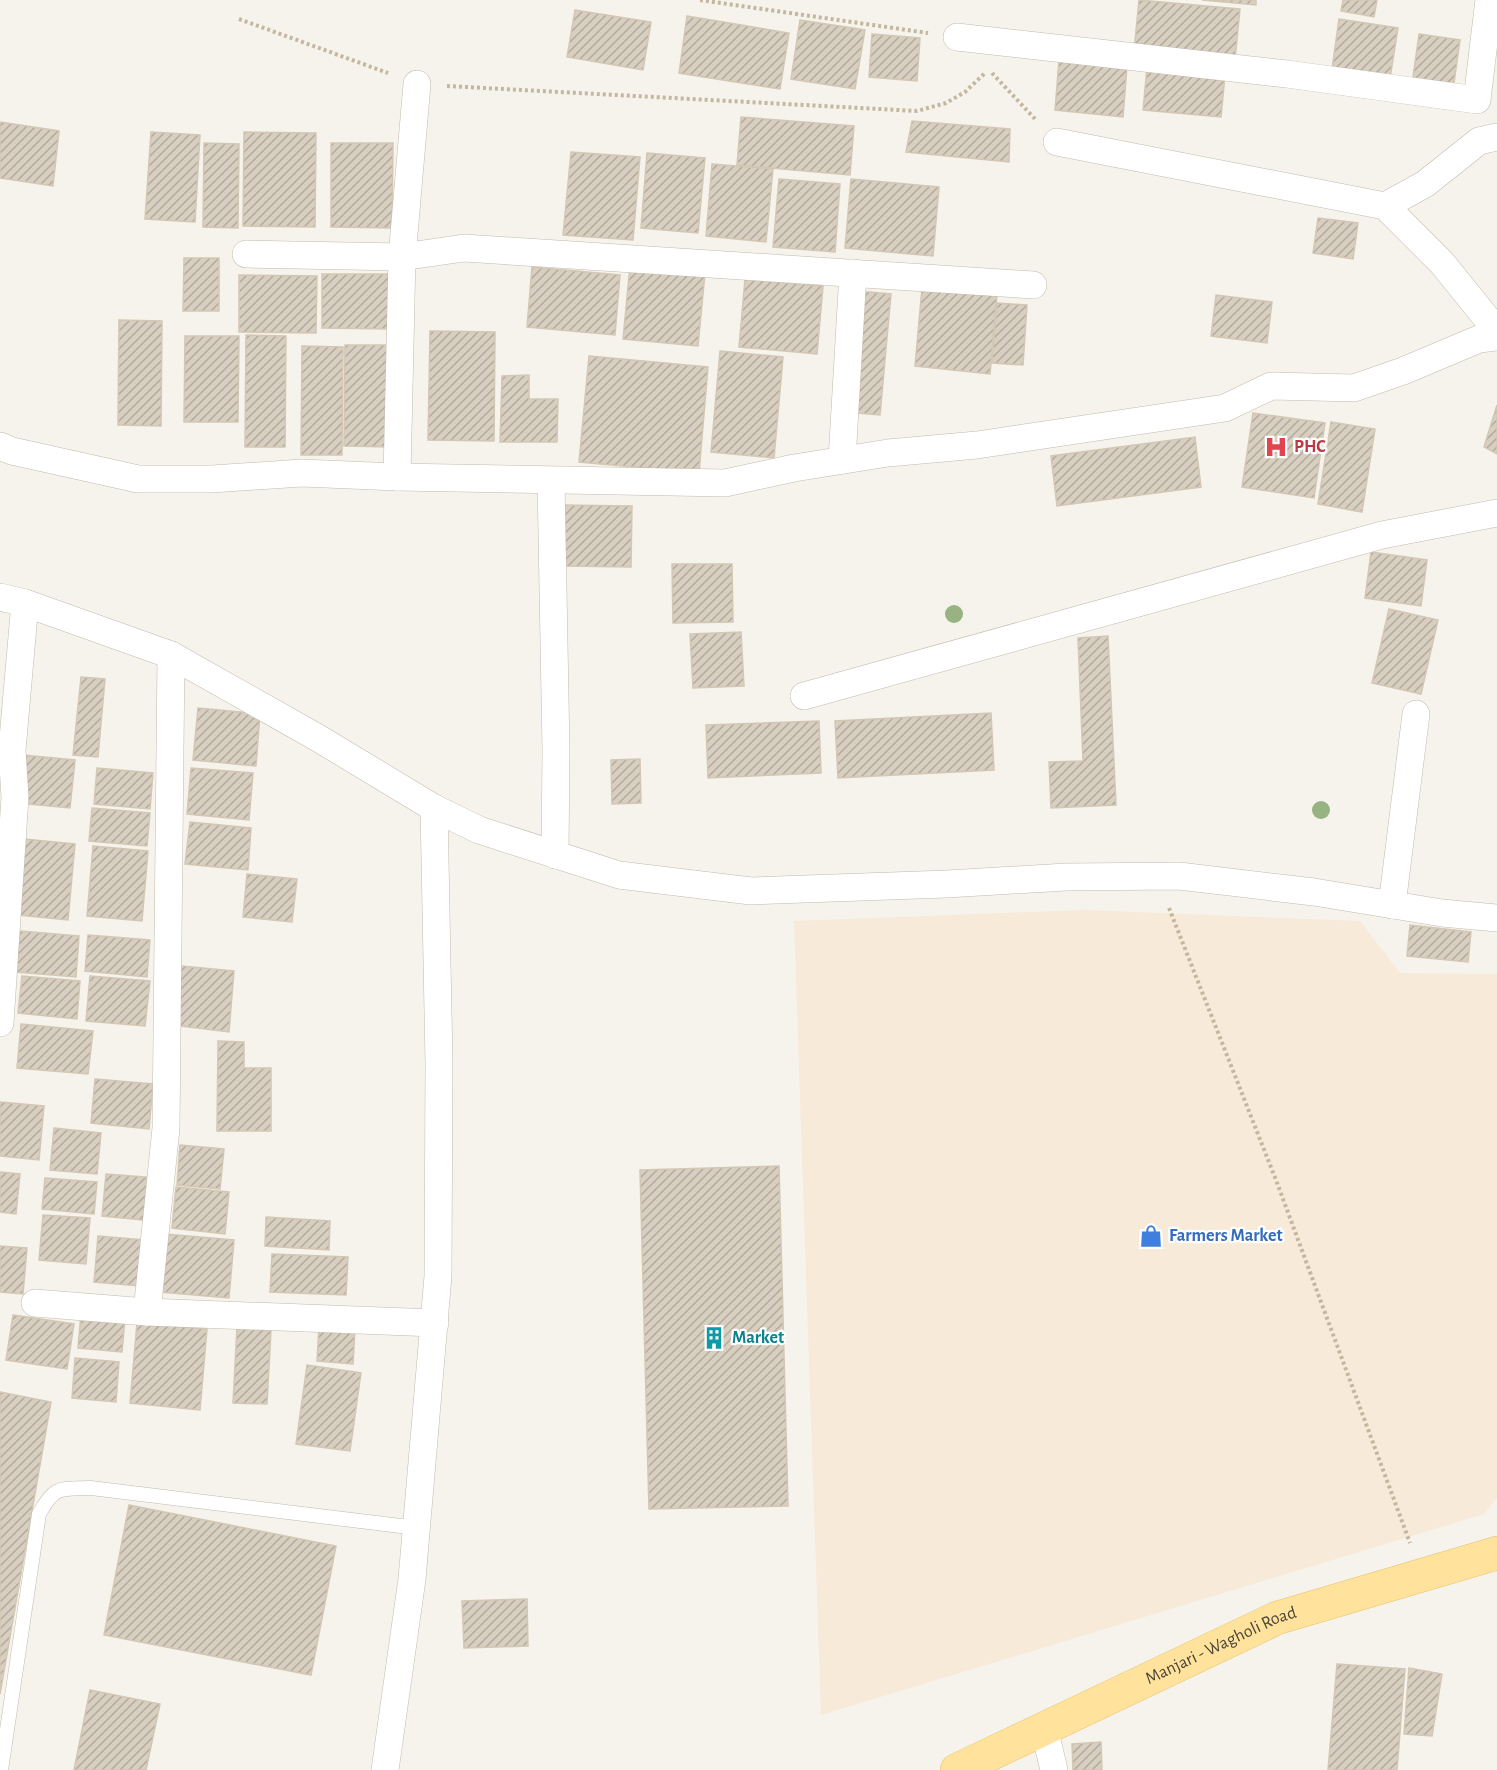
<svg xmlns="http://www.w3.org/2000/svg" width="1497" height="1770" font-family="'Alegreya Sans',sans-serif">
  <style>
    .commercial { fill: #f7ead8 }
    .building { fill: url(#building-hatch); stroke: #d3c7b4; stroke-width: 1.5 }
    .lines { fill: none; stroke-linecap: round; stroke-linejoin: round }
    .lane-casing { stroke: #c2bbae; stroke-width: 15 }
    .street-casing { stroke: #c2bbae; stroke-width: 28 }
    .primary-casing { stroke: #e6c16a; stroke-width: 34 }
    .path { stroke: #c4b79f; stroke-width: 4; stroke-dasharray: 3 3; stroke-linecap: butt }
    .lane { stroke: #fff; stroke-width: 14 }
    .street { stroke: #fff; stroke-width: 27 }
    .primary { stroke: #ffe39c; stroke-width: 33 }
    .tree { fill: #97b381 }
    .labels { text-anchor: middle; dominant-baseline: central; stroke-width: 4.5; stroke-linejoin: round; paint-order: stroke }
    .health-label { font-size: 18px; font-weight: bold; fill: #be3a42; stroke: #fff; text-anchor: start }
    .shop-label { font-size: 18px; font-weight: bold; fill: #366cbe; stroke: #fff; text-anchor: start }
    .culture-label { font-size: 18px; font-weight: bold; fill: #0d838f; stroke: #fff; text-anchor: start }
    .street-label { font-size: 18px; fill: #4b4439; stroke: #fff }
  </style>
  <defs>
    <pattern id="building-hatch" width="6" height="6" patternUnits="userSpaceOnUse" patternTransform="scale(1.5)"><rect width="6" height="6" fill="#d8cfc1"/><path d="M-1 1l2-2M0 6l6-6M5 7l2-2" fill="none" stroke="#b1aa9e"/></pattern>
  </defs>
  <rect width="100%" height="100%" fill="#f6f3ec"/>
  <polygon class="commercial" points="1085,910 1360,921 1400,973 1497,974 1497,1498 1484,1514 821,1715 794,921"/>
  <g class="building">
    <polygon points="1139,0 1240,9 1235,59 1134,51"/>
    <polygon points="1202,0 1256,0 1256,5"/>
    <polygon points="1343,0 1377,0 1374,17 1341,11"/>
    <polygon points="575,10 651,22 643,70 567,57"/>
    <polygon points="687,16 789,33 780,89 679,73"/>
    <polygon points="1339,19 1398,28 1389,85 1331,76"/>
    <polygon points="800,20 865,30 855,89 791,79"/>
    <polygon points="872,34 920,38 917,81 869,77"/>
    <polygon points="1419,34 1460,40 1453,90 1412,84"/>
    <polygon points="1059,60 1127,66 1123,117 1055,110"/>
    <polygon points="1147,68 1225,75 1221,117 1143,110"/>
    <polygon points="741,117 854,126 850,175 737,165"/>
    <polygon points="912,121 1010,129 1009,162 906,152"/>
    <polygon points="0,122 59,131 53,186 0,178"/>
    <polygon points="151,132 200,135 195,222 145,219"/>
    <polygon points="244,132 316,133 315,227 243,226"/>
    <polygon points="204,143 239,144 238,228 203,227"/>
    <polygon points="331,143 393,143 392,228 331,227"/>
    <polygon points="571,152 640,157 633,240 563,235"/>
    <polygon points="647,153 705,158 698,233 641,228"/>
    <polygon points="712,164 773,169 766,242 706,236"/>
    <polygon points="779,179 840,184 835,252 773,247"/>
    <polygon points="851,179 939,187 933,256 845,248"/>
    <polygon points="1318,218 1358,223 1353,259 1313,253"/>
    <polygon points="184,258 219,258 219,311 183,311"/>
    <polygon points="630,266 705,273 698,346 623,339"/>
    <polygon points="532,267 620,275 615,335 527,327"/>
    <polygon points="322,274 389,274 388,329 322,328"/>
    <polygon points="239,275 317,276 316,333 239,332"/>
    <polygon points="745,279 823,286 817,354 739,347"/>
    <polygon points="922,288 997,294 990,374 915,366"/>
    <polygon points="857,291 891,294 880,415 846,412"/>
    <polygon points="1216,295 1272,302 1267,343 1211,336"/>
    <polygon points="997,303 1027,305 1023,365 992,363"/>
    <polygon points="119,320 162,321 161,426 118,425"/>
    <polygon points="430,331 495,332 494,441 428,440"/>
    <polygon points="246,335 286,336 285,447 245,447"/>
    <polygon points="185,336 239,336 238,422 184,422"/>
    <polygon points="345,345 392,345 392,447 344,446"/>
    <polygon points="302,346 343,347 342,455 301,455"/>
    <polygon points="720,351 783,357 774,458 711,452"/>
    <polygon points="589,356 708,367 699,473 579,462"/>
    <polygon points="529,375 529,399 558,399 557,442 500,442 502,376"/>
    <polygon points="1497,405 1497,454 1484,447"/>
    <polygon points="1253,413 1325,423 1314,498 1242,487"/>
    <polygon points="1331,422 1375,429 1362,512 1318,504"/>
    <polygon points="1195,437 1201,487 1057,506 1051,456"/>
    <polygon points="563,505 632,506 631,567 562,566"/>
    <polygon points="1371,552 1427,560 1421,606 1365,598"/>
    <polygon points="672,564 732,564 733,622 673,623"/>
    <polygon points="1389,609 1438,620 1421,694 1372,683"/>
    <polygon points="741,632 744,686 693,688 690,634"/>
    <polygon points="1108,636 1116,805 1051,808 1049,762 1083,761 1078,638"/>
    <polygon points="81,677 105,679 98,757 73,755"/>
    <polygon points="198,708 260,714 256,766 193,760"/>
    <polygon points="991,713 994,770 838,778 835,721"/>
    <polygon points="819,721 821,773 708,778 706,725"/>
    <polygon points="23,755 75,760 70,808 18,803"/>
    <polygon points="640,759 641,803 612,804 611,760"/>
    <polygon points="97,768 153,773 150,809 94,804"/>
    <polygon points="191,768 253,773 249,820 187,814"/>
    <polygon points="92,808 150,813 147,846 89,841"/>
    <polygon points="190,822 251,828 248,870 185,864"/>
    <polygon points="14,838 75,844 68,920 8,914"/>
    <polygon points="93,846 148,851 142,921 87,916"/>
    <polygon points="247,874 297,879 292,922 243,917"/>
    <polygon points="1410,925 1471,932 1468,962 1407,956"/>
    <polygon points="20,931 79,936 76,977 16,972"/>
    <polygon points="88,935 150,940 147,977 85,971"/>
    <polygon points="171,965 234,971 229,1032 173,1025"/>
    <polygon points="22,976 80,981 77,1019 18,1013"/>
    <polygon points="90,976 150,981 145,1026 86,1021"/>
    <polygon points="21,1024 93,1031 88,1074 17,1068"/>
    <polygon points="218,1041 244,1042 244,1068 271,1068 271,1131 217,1131"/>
    <polygon points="95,1079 153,1084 149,1129 91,1123"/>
    <polygon points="0,1102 44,1106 39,1160 0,1156"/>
    <polygon points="54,1128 101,1133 97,1174 50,1170"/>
    <polygon points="180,1145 224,1149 220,1189 177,1185"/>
    <polygon points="779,1166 788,1506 649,1509 640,1170"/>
    <polygon points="0,1172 20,1174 16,1214 0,1212"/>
    <polygon points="106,1174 157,1178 153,1221 102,1216"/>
    <polygon points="45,1178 97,1182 94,1214 42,1209"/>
    <polygon points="176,1187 229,1192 225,1234 172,1228"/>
    <polygon points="43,1215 90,1218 86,1264 39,1260"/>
    <polygon points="266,1217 330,1221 329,1250 265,1246"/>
    <polygon points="165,1234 234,1240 229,1298 160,1292"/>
    <polygon points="98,1236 145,1240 140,1286 94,1282"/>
    <polygon points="0,1246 27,1248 23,1294 0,1292"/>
    <polygon points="272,1254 348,1257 346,1295 270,1292"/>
    <polygon points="81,1314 125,1318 122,1352 78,1348"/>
    <polygon points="13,1315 74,1324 67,1369 6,1360"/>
    <polygon points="137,1323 207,1329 200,1410 130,1403"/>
    <polygon points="319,1327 355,1329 353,1364 317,1361"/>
    <polygon points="237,1328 271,1330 267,1404 233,1403"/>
    <polygon points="75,1358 119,1362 116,1402 72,1398"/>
    <polygon points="307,1365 361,1373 350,1451 296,1444"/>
    <polygon points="0,1392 51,1402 0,1694"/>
    <polygon points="129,1505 336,1546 311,1675 104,1635"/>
    <polygon points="527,1599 528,1646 464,1648 462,1601"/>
    <polygon points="1337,1664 1405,1669 1397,1770 1328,1770"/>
    <polygon points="1409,1668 1442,1674 1432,1736 1404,1734"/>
    <polygon points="90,1690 160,1704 146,1770 74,1770"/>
    <polygon points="1101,1742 1102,1770 1073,1770 1072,1744"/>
  </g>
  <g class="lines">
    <g class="lane-casing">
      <path id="lane" d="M 1,1770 L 39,1514 C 55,1485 60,1489 91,1488 L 417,1528"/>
    </g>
    <g class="street-casing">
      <g id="street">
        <polyline points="957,37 1287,74 1477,100 1489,0"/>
        <polyline points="1057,142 1385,206 1442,263 1497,331"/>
        <polyline points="1385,206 1425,184 1479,141 1497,137"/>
        <polyline points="246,254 402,257 417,84"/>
        <polyline points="0,446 12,451 138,479 212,479 302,473 397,477 725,483 794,468 888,453 977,445 1225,408 1271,386 1354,388 1403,371 1479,339 1497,337"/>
        <polyline points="842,460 853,273"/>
        <polyline points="397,477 402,257 464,248 1033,285"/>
        <polyline points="551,481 556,750 555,855"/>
        <polyline points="0,597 25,603 171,655 318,738 434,808 479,830 619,875 751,891 947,884 1066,877 1179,876 1314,892 1442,913 1497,918"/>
        <polyline points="804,696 1382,535 1497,513"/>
        <polyline points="1392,905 1416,714"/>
        <polyline points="0,1023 15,797 12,750 25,603"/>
        <polyline points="35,1303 147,1312 435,1323"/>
        <polyline points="147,1312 166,1128 171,655"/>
        <polyline points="1044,1728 1054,1770"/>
        <polyline points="385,1770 412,1579 438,1276 439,1063 434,808"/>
      </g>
    </g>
    <g class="primary-casing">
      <g id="primary">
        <path id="s1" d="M 957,1770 L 1277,1618 L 1497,1553"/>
      </g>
    </g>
    <g class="path">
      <polyline points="700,0 928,33"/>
      <polyline points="239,19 388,73"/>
      <polyline points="992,73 1036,120"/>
      <polyline points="447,86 917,111 946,103 965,92 985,73"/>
      <polyline points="1169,908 1276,1180 1410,1543"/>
    </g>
    <use href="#lane" class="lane"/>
    <use href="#street" class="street"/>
    <use href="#primary" class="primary"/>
  </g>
  <g class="tree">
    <circle cx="954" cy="614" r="9"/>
    <circle cx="1321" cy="810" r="9"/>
  </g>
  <defs>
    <g id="hospital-bare" transform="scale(1.8)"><path d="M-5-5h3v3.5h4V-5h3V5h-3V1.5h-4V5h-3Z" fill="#e0444e" stroke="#fff" stroke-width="2.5" paint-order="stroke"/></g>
    <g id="shop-bare" transform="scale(1.8)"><path d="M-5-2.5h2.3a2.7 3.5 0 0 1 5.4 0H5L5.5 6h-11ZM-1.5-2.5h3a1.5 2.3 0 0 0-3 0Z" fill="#3f7fe0" stroke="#fff" stroke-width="2.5" paint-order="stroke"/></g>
    <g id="building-bare" transform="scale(1.8)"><path d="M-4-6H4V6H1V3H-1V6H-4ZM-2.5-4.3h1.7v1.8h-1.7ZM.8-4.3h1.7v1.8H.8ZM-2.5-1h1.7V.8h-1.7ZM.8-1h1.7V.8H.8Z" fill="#0f9aa8" stroke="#fff" stroke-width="2.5" paint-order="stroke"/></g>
  </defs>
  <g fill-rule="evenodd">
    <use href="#hospital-bare" x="1276" y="447"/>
    <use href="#shop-bare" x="1151" y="1236"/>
    <use href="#building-bare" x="714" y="1338"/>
  </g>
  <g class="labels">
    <g class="health-label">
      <text x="1294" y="447">PHC</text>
    </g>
    <g class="shop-label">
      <text x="1169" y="1236">Farmers Market</text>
    </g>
    <g class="culture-label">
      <text x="732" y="1338">Market</text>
    </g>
    <g class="street-label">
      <text stroke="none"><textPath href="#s1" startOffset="292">Manjari - Wagholi Road</textPath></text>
    </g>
  </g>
</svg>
